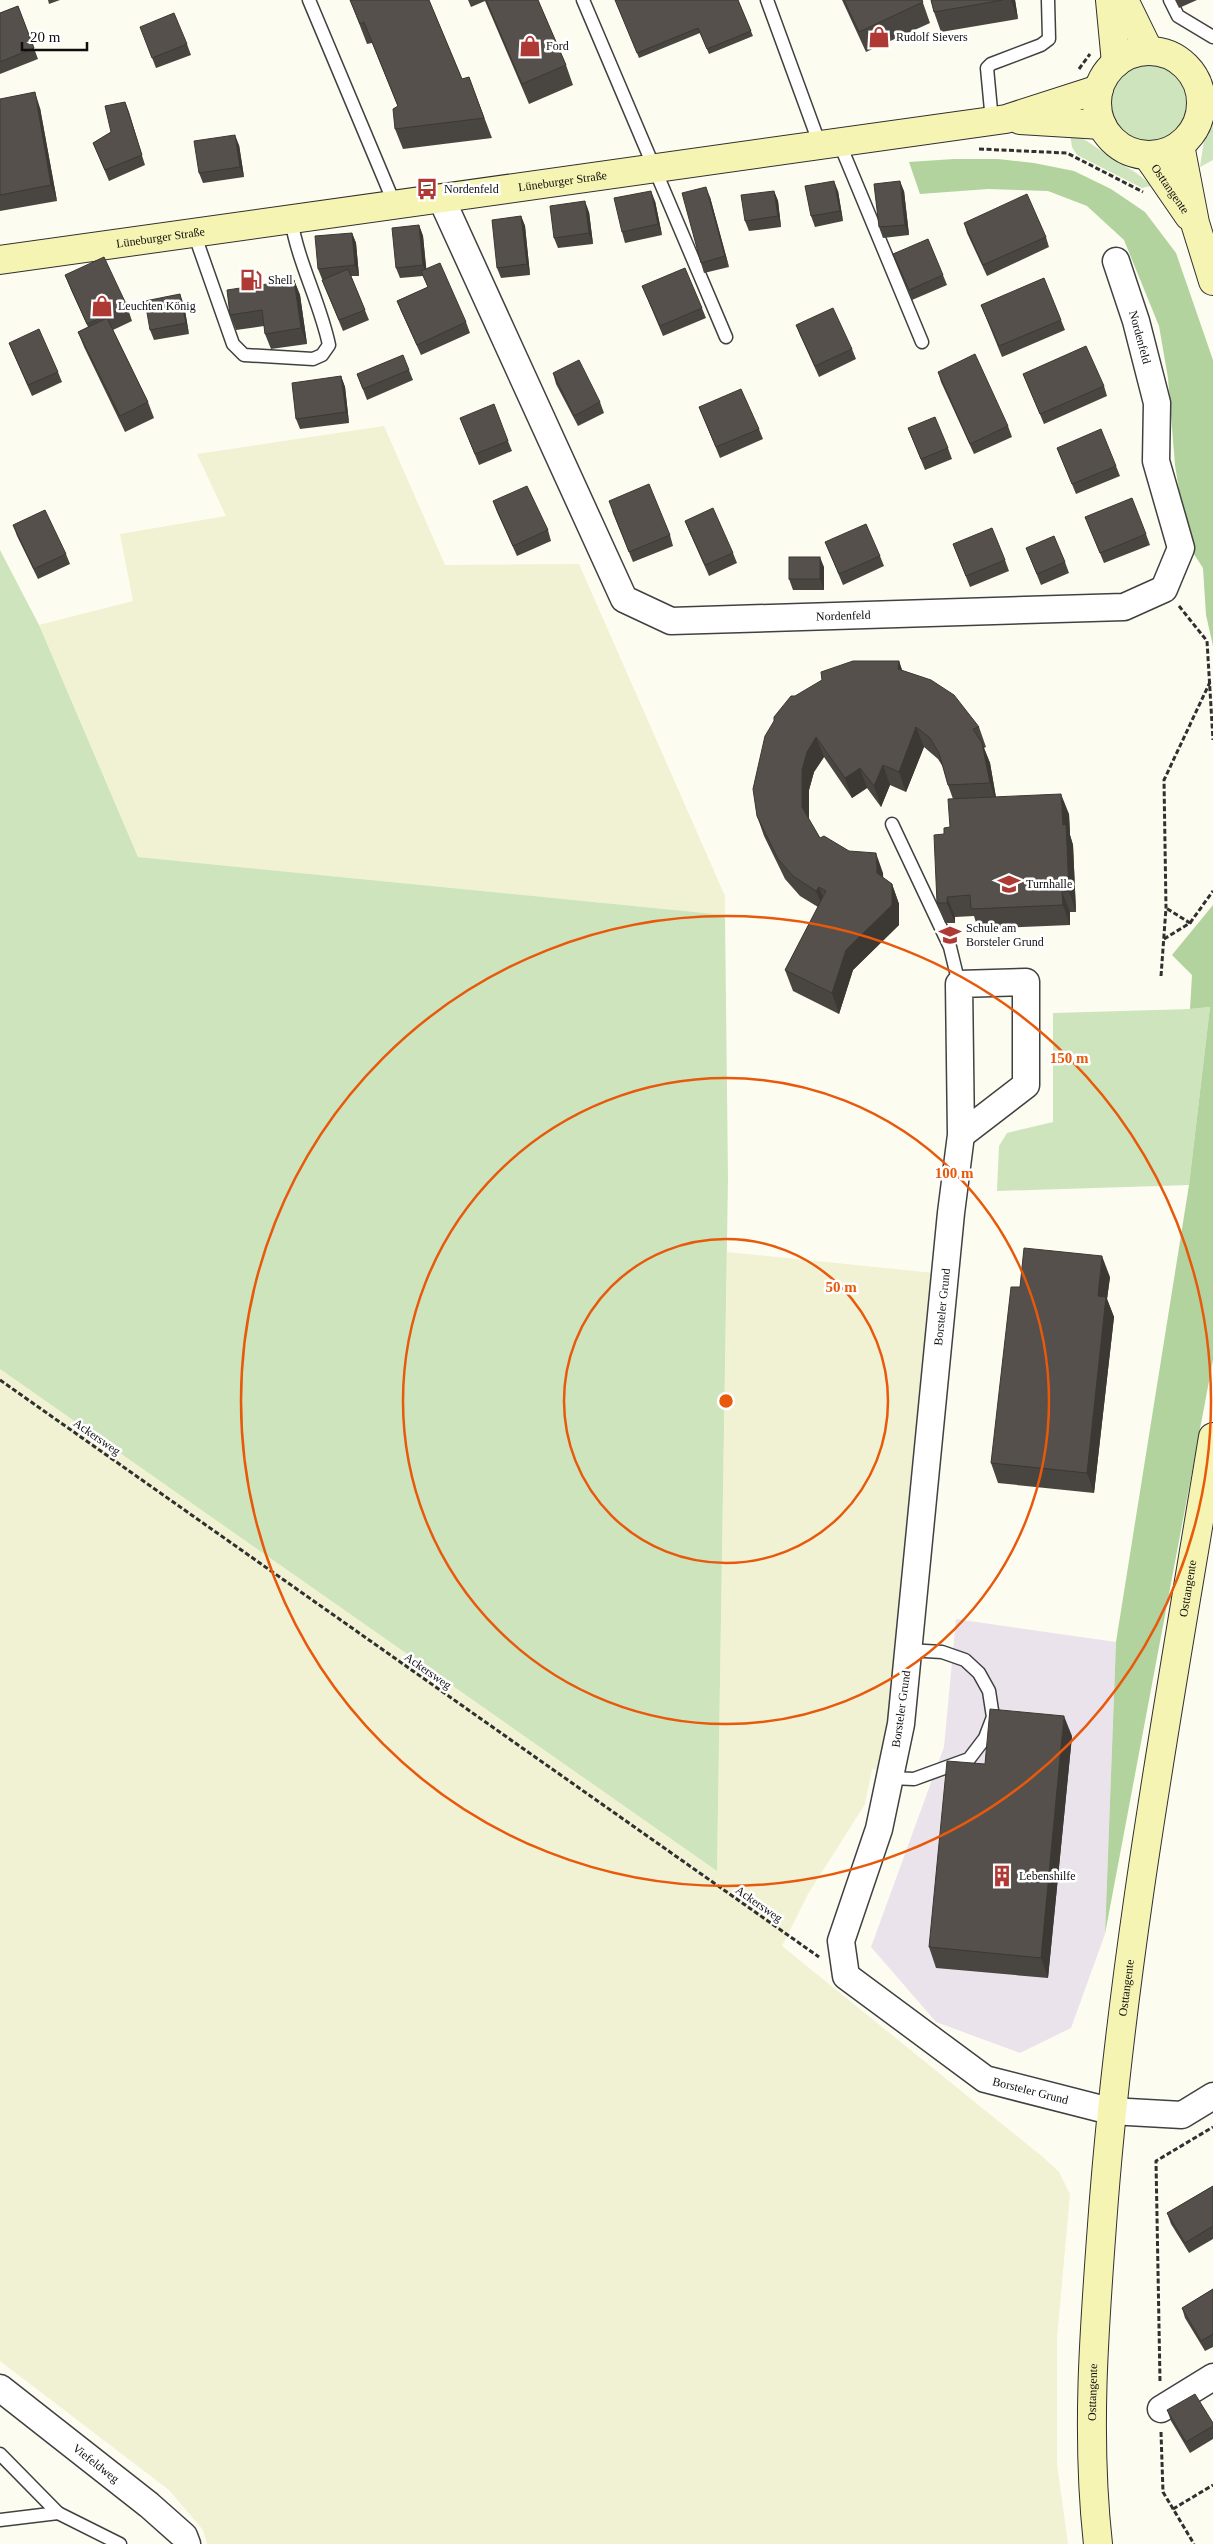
<svg xmlns="http://www.w3.org/2000/svg" width="1213" height="2544" font-family="'Times New Roman',serif">
  <style>
    .industrial { fill: #ebe3eb }
    .farmland { fill: #f1f1d3 }
    .green { fill: #cee4bd }
    .forest { fill: #b2d39e }
    .lines { fill: none; stroke-linecap: round; stroke-linejoin: round }
    .lane-casing { stroke: #414141; stroke-width: 15 }
    .street-casing { stroke: #414141; stroke-width: 29 }
    .secondary-casing { stroke: #303030; stroke-width: 30 }
    .path { stroke: #303030; stroke-width: 3; stroke-dasharray: 5 2.5; stroke-linecap: butt }
    .lane { stroke: #fff; stroke-width: 12 }
    .street { stroke: #fff; stroke-width: 26 }
    .secondary { stroke: #f6f4b2; stroke-width: 28 }
    .wall { fill: #494540 }
    .shaded-wall { fill: #3c3834 }
    .building { fill: #55504b; stroke: #3c3834 }
    .ring { fill: none; stroke: #e8590c; stroke-width: 2.5 }
    .labels { text-anchor: middle; dominant-baseline: central; stroke-width: 5; stroke-linejoin: round; paint-order: stroke }
    .poi-label { font-size: 12px; fill: #0e0e0e; stroke: #fff; text-anchor: start }
    .street-label { font-size: 12px; fill: #0e0e0e; stroke: #fff }
    .centre { fill: #e8590c; stroke: #fff; stroke-width: 2.5 }
    .ring-label { font-size: 15px; text-anchor: middle; font-weight: bold; fill: #e8590c; stroke: #fff; stroke-width: 5; stroke-linejoin: round; paint-order: stroke }
  </style>
  <rect width="100%" height="100%" fill="#fdfcf0"/>
  <polygon class="industrial" points="956,1619 1116,1642 1105,1934 1071,2028 1020,2053 936,2022 871,1947 944,1747"/>
  <g class="farmland">
    <polygon points="384,426 445,565 579,564 725,896 725,915 138,857 39,625 133,601 120,534 226,516 197,454"/>
    <polygon points="727,1252 934,1273 897,1653 883,1770 872,1769 865,1804 808,1894 782,1946 1044,2158 1059,2172 1070,2194 1057,2338 1057,2464 1068,2544 207,2544 203,2530 169,2490 0,2361 0,1369 717,1871"/>
  </g>
  <g class="green">
    <circle cx="1147" cy="103" r="39"/>
    <polygon points="1213,124 1213,160 1200,167 1204,140"/>
    <path d="M 1070,133 C 1087,139 1096,148 1110,157 C 1125,167 1139,172 1151,186 L 1142,188 L 1077,155 L 1072,147 Z"/>
    <polygon points="0,550 39,625 138,857 725,915 728,1178 717,1871 0,1369"/>
    <polygon points="1210,1007 1189,1185 997,1191 999,1146 1007,1133 1053,1122 1053,1013 1190,1009"/>
  </g>
  <g class="forest">
    <polygon points="954,159 998,159 1034,163 1074,171 1111,189 1145,212 1176,253 1213,360 1213,646 1206,615 1203,568 1188,545 1175,465 1168,378 1159,326 1124,240 1087,206 1048,191 988,189 920,194 909,162"/>
    <polygon points="1213,905 1213,1360 1105,1934 1116,1642 1189,1185 1210,1007 1190,1009 1192,975 1172,955"/>
  </g>
  <g class="lines">
    <g class="lane-casing">
      <g id="lane">
        <polyline points="309,0 395,205"/>
        <polyline points="583,0 726,337"/>
        <polyline points="767,0 820,145"/>
        <polyline points="1170,0 1178,16 1213,37"/>
        <polyline points="992,121 987,68 991,64 1041,45 1049,39 1048,0"/>
        <polyline points="839,142 922,342"/>
        <path d="M 194,233 L 233,344 L 244,355 L 313,359 L 322,355 L 329,345 C 320,302 298,263 291,219"/>
        <polyline points="892,824 950,947 959,984"/>
        <polyline points="890,1778 914,1779 969,1759 985,1738 993,1717 989,1691 979,1673 965,1660 942,1652 908,1650"/>
        <polyline points="0,2454 58,2513"/>
        <polyline points="0,2520 58,2513 120,2544"/>
      </g>
    </g>
    <g class="street-casing">
      <g id="street">
        <path id="s1" d="M 441,198 L 624,599 L 671,621 L 1124,607 L 1164,589 L 1181,548 L 1156,461 L 1157,403 L 1136,321 L 1116,261"/>
        <path id="s2" d="M 961,1135 L 959,984 L 1026,982 L 1026,1085 L 961,1135 L 951,1213 L 901,1724 L 879,1829 L 841,1941 L 846,1976 L 985,2079 L 1110,2111 L 1182,2115 L 1213,2096"/>
        <path id="s3" d="M 0,2388 L 149,2505 L 184,2536 L 187,2544"/>
        <polyline points="1161,2409 1213,2377"/>
      </g>
    </g>
    <g class="secondary-casing">
      <g id="secondary">
        <polyline points="1110,0 1116,63"/>
        <polyline points="1124,0 1149,51"/>
        <circle cx="1149" cy="103" r="52"/>
        <polyline points="1020,120 1102,125"/>
        <polyline points="1180,145 1195,223 1213,281"/>
        <path id="s4" d="M 1147,155 L 1189,216"/>
        <path id="s5" d="M 0,260 L 1006,119 L 1099,89"/>
        <path id="s6" d="M 1098,2544 C 1086,2437 1094,2332 1102,2225 C 1121,1961 1170,1699 1213,1437"/>
      </g>
    </g>
    <g class="path">
      <polyline points="1079,69 1090,54"/>
      <polyline points="979,149 1067,153 1143,192"/>
      <polyline points="1179,606 1207,641 1213,740"/>
      <polyline points="1190,923 1213,891"/>
      <polyline points="1164,939 1190,923 1166,908"/>
      <polyline points="1161,976 1166,908 1164,780 1210,682"/>
      <polyline points="0,1380 819,1957"/>
      <polyline points="1160,2381 1156,2161 1213,2127"/>
      <polyline points="1161,2432 1163,2492 1194,2544"/>
      <polyline points="1173,2509 1213,2485"/>
    </g>
    <use href="#lane" class="lane"/>
    <use href="#street" class="street"/>
    <use href="#secondary" class="secondary"/>
  </g>
  <g class="wall">
    <polygon points="48,0 60,0 49,4"/>
    <polygon points="350,0 429,0 462,79 469,77 492,138 403,149 395,129 398,107 372,43 367,44"/>
    <polygon points="468,0 538,0 566,65 573,85 529,104 485,1 471,7"/>
    <polygon points="615,0 738,0 753,36 709,54 700,33 639,58"/>
    <polygon points="842,0 922,0 930,23 866,52"/>
    <polygon points="931,0 1015,0 1018,19 941,32 934,12"/>
    <polygon points="1175,0 1197,0 1179,8"/>
    <polygon points="18,6 38,59 0,74 0,13"/>
    <polygon points="144,37 187,44 191,55 156,68"/>
    <polygon points="0,99 40,108 57,201 0,211"/>
    <polygon points="125,102 145,165 109,181 93,143 111,132"/>
    <polygon points="239,145 244,177 203,183 199,173"/>
    <polygon points="774,191 778,201 781,227 749,231 745,221"/>
    <polygon points="838,191 843,221 815,227 811,216"/>
    <polygon points="904,191 909,235 883,238 879,227"/>
    <polygon points="710,197 729,267 704,273 701,263"/>
    <polygon points="655,201 662,235 625,243 622,232"/>
    <polygon points="589,212 593,244 558,248 554,238"/>
    <polygon points="521,216 525,226 530,275 501,278 497,268"/>
    <polygon points="964,223 1046,237 1049,247 987,276 967,233"/>
    <polygon points="419,225 423,236 426,269 466,322 470,333 421,355 401,311 397,301 428,287 423,276 400,278 396,268"/>
    <polygon points="352,233 356,243 359,276 351,276 369,320 343,331 326,290 322,280 324,279 322,279 318,269"/>
    <polygon points="893,254 943,275 947,285 912,300"/>
    <polygon points="65,275 127,306 132,321 113,330 148,402 154,418 125,432 84,347 78,332 88,327 71,290"/>
    <polygon points="294,280 300,295 307,344 271,349 265,334 264,326 236,330 230,315"/>
    <polygon points="642,286 702,308 706,318 663,336"/>
    <polygon points="184,305 189,334 154,340 150,330"/>
    <polygon points="981,305 1061,320 1065,330 1002,357"/>
    <polygon points="796,325 852,349 856,359 819,377 800,335"/>
    <polygon points="9,343 58,372 62,382 32,396 13,353"/>
    <polygon points="409,370 413,380 367,400 357,374"/>
    <polygon points="938,372 1008,426 1012,437 974,454 941,382"/>
    <polygon points="553,373 600,402 604,413 578,426 556,384"/>
    <polygon points="1023,374 1104,386 1107,396 1044,424"/>
    <polygon points="341,376 345,387 349,423 300,429 296,419"/>
    <polygon points="699,407 759,429 763,439 720,458"/>
    <polygon points="460,418 508,441 512,451 479,465"/>
    <polygon points="908,428 948,448 952,459 925,470"/>
    <polygon points="1057,448 1116,466 1120,476 1076,494"/>
    <polygon points="493,501 548,530 551,541 517,556 497,512"/>
    <polygon points="612,511 670,535 673,546 633,562"/>
    <polygon points="1085,517 1146,534 1150,545 1104,563"/>
    <polygon points="685,521 733,553 737,563 709,576 689,531"/>
    <polygon points="13,525 66,554 70,564 38,579 17,536"/>
    <polygon points="825,542 880,556 884,566 843,585"/>
    <polygon points="953,544 1005,560 1009,571 970,587"/>
    <polygon points="1026,548 1065,562 1069,573 1041,585"/>
    <polygon points="824,567 824,590 793,590 789,579"/>
    <polygon points="899,661 902,670 979,727 986,747 984,748 990,763 996,797 1069,814 1070,835 1073,845 1076,912 1070,912 1070,925 978,929 974,916 955,917 955,923 945,923 937,903 944,834 950,827 953,799 948,785 943,767 938,759 924,747 906,792 890,785 881,807 867,788 852,798 824,757 814,772 809,790 809,820 820,838 883,873 883,878 892,884 899,904 899,925 853,970 839,1014 793,991 785,970 818,907 800,896 785,879 764,836 757,816 795,696"/>
    <polygon points="1110,1277 1107,1299 1114,1317 1094,1493 998,1483 991,1463 1020,1287"/>
    <polygon points="1072,1736 1048,1978 936,1968 929,1947 985,1764"/>
    <polygon points="1213,2186 1213,2239 1189,2253 1171,2224 1167,2213"/>
    <polygon points="1213,2289 1213,2347 1205,2351 1185,2318 1182,2308"/>
    <polygon points="1167,2410 1213,2423 1213,2439 1190,2453 1171,2421"/>
  </g>
  <g class="shaded-wall">
    <polygon points="1011,0 1015,0 1018,19"/>
    <polygon points="35,92 40,108 57,201 51,185"/>
    <polygon points="125,102 129,112 145,165 142,155"/>
    <polygon points="235,135 239,145 244,177 240,167"/>
    <polygon points="834,181 838,191 843,221 840,211"/>
    <polygon points="900,181 904,191 909,235 905,225"/>
    <polygon points="706,187 710,197 729,267 725,256"/>
    <polygon points="651,191 655,201 662,235 658,224"/>
    <polygon points="774,191 778,201 781,227 778,216"/>
    <polygon points="585,201 589,212 593,244 589,233"/>
    <polygon points="521,216 525,226 530,275 527,264"/>
    <polygon points="419,225 423,236 427,275 423,265"/>
    <polygon points="352,233 356,243 359,276 355,265"/>
    <polygon points="294,280 300,295 307,344 301,328"/>
    <polygon points="180,294 184,305 189,334 186,323"/>
    <polygon points="341,376 345,387 349,423 346,412"/>
    <polygon points="820,557 824,567 824,590 820,579"/>
    <polygon points="899,661 906,682 898,669"/>
    <polygon points="916,727 924,747 906,792 899,772"/>
    <polygon points="816,737 824,757 814,772 809,790 809,827 802,807 802,770 807,752"/>
    <polygon points="982,743 990,763 997,804 990,783"/>
    <polygon points="883,765 890,785 881,807 874,786"/>
    <polygon points="860,768 867,788 852,798 845,778"/>
    <polygon points="1061,794 1069,814 1070,835 1073,845 1076,912 1069,891 1063,825"/>
    <polygon points="876,853 883,873 884,893 877,873"/>
    <polygon points="892,884 899,904 899,925 853,970 839,1014 832,993 846,950"/>
    <polygon points="819,887 827,907 824,911 816,891"/>
    <polygon points="1062,892 1070,912 1070,925 1063,905"/>
    <polygon points="947,897 955,917 955,923 947,903"/>
    <polygon points="1102,1256 1110,1277 1107,1299 1114,1317 1094,1493 1087,1473 1098,1296"/>
    <polygon points="1064,1716 1072,1736 1048,1978 1041,1958"/>
  </g>
  <g class="building">
    <polygon points="350,0 429,0 462,79 469,77 484,118 395,129 393,109 398,106 364,22 360,24"/>
    <polygon points="486,0 538,0 566,65 522,84"/>
    <polygon points="615,0 738,0 751,31 707,49 698,28 637,53"/>
    <polygon points="844,0 922,0 923,2 859,32"/>
    <polygon points="931,0 1003,0 934,12"/>
    <polygon points="18,6 34,48 0,62 0,13"/>
    <polygon points="174,13 187,44 152,58 140,27"/>
    <polygon points="35,92 51,185 0,195 0,99"/>
    <polygon points="125,102 142,155 105,170 93,143 111,132 105,106"/>
    <polygon points="235,135 240,167 199,173 194,141"/>
    <polygon points="834,181 840,211 811,216 805,186"/>
    <polygon points="900,181 905,225 879,227 874,184"/>
    <polygon points="706,187 725,256 701,263 682,193"/>
    <polygon points="651,191 658,224 622,232 614,198"/>
    <polygon points="774,191 778,216 745,221 741,195"/>
    <polygon points="1027,194 1046,237 983,265 964,223"/>
    <polygon points="585,201 589,233 554,238 550,206"/>
    <polygon points="521,216 527,264 497,268 492,220"/>
    <polygon points="419,225 423,265 396,268 392,228"/>
    <polygon points="352,233 355,265 318,269 315,236"/>
    <polygon points="928,239 943,275 909,290 893,254"/>
    <polygon points="104,257 127,306 87,324 65,275"/>
    <polygon points="440,263 466,322 417,345 397,301 428,287 421,271"/>
    <polygon points="685,268 702,308 660,326 642,286"/>
    <polygon points="348,269 365,310 339,320 322,280"/>
    <polygon points="1044,278 1061,320 999,346 981,305"/>
    <polygon points="294,280 301,328 265,334 262,310 230,315 227,290"/>
    <polygon points="180,294 186,323 150,330 145,301"/>
    <polygon points="833,308 852,349 815,366 796,325"/>
    <polygon points="107,318 148,402 120,416 78,332"/>
    <polygon points="39,329 58,372 28,385 9,343"/>
    <polygon points="1086,346 1104,386 1040,414 1023,374"/>
    <polygon points="975,354 1008,426 970,444 938,372"/>
    <polygon points="403,355 409,370 363,389 357,374"/>
    <polygon points="579,360 600,402 574,416 553,373"/>
    <polygon points="341,376 346,412 296,419 292,383"/>
    <polygon points="741,389 759,429 716,447 699,407"/>
    <polygon points="494,404 508,441 475,454 460,418"/>
    <polygon points="935,417 948,448 921,459 908,428"/>
    <polygon points="1101,429 1116,466 1072,484 1057,448"/>
    <polygon points="649,484 670,535 629,552 609,501"/>
    <polygon points="527,486 548,530 513,546 493,501"/>
    <polygon points="1132,498 1146,534 1100,553 1085,517"/>
    <polygon points="713,508 733,553 705,565 685,521"/>
    <polygon points="45,510 66,554 34,569 13,525"/>
    <polygon points="866,524 880,556 839,574 825,542"/>
    <polygon points="992,528 1005,560 966,576 953,544"/>
    <polygon points="1054,536 1065,562 1037,574 1026,548"/>
    <rect x="789" y="557" width="31" height="22"/>
    <polygon points="853,661 899,661 898,669 931,680 954,695 979,727 973,729 982,743 990,783 948,785 939,753 930,738 916,727 899,772 883,765 874,786 860,768 845,778 816,737 807,752 802,770 802,807 820,838 824,836 849,851 876,853 877,873 892,884 892,905 846,950 832,993 785,970 826,891 819,887 816,891 793,876 778,859 757,816 753,789 765,736 774,721 774,717 791,696 795,696 822,680 821,672"/>
    <polygon points="1061,794 1063,825 1066,824 1069,891 1062,892 1063,905 971,909 970,895 947,897 947,903 937,903 934,835 944,834 944,828 950,827 948,799"/>
    <polygon points="1024,1248 1102,1256 1098,1296 1106,1297 1087,1473 991,1463 1011,1287 1020,1287"/>
    <polygon points="990,1709 1064,1716 1041,1958 929,1947 947,1761 985,1764"/>
    <polygon points="1213,2186 1213,2226 1185,2243 1167,2213"/>
    <polygon points="1213,2289 1213,2334 1201,2341 1182,2308"/>
    <polygon points="1195,2394 1213,2423 1213,2426 1186,2442 1167,2410"/>
  </g>
  <g class="ring">
    <circle cx="726" cy="1401" r="162"/>
    <circle cx="726" cy="1401" r="323"/>
    <circle cx="726" cy="1401" r="485"/>
  </g>
  <defs>
    <g id="shop-bare" transform="scale(1.725)"><path d="M-5-2.5h2.3a2.7 3.5 0 0 1 5.4 0H5L5.5 6h-11ZM-1.5-2.5h3a1.5 2.3 0 0 0-3 0Z" fill="#ae3935" stroke="#fff" stroke-width="2.5" paint-order="stroke"/></g>
    <g id="bus-bare" transform="scale(1.725)"><path d="M-5-6H5V4H4V6H2V4H-2V6H-4V4H-5ZM-3.5-4V0h7V-4ZM-3.5 1.2v1.5H-2V1.2ZM2 1.2v1.5H3.5V1.2Z" fill="#ae3935" stroke="#fff" stroke-width="2.5" paint-order="stroke"/></g>
    <g id="fuel-bare" transform="scale(1.725)"><path d="M-5.5-6h7V0h2V4h1.3V-2.5L3-4.5l.8-.8L6-3V5H2.5V1h-1V6h-7ZM-4.2-4.7v3.2H.2V-4.7Z" fill="#ae3935" stroke="#fff" stroke-width="2.5" paint-order="stroke"/></g>
    <g id="school-bare" transform="scale(1.725)"><path d="M0-5L7-2L0 1L-7-2ZM-4 1L0 2.5L4 1V4Q0 6-4 4Z" fill="#ae3935" stroke="#fff" stroke-width="2.5" paint-order="stroke"/></g>
    <g id="building-bare" transform="scale(1.725)"><path d="M-4-6H4V6H1V3H-1V6H-4ZM-2.5-4.3h1.7v1.8h-1.7ZM.8-4.3h1.7v1.8H.8ZM-2.5-1h1.7V.8h-1.7ZM.8-1h1.7V.8H.8Z" fill="#ae3935" stroke="#fff" stroke-width="2.5" paint-order="stroke"/></g>
  </defs>
  <g fill-rule="evenodd">
    <use href="#shop-bare" x="879" y="37"/>
    <use href="#shop-bare" x="530" y="46"/>
    <use href="#bus-bare" x="427" y="189"/>
    <use href="#fuel-bare" x="251" y="280"/>
    <use href="#shop-bare" x="102" y="306"/>
    <use href="#school-bare" x="1009" y="884"/>
    <use href="#school-bare" x="950" y="935"/>
    <use href="#building-bare" x="1002" y="1876"/>
  </g>
  <g class="labels">
    <g class="poi-label">
      <text x="896" y="37">Rudolf Sievers</text>
      <text x="546" y="46">Ford</text>
      <text x="444" y="189">Nordenfeld</text>
      <text x="268" y="280">Shell</text>
      <text x="118" y="306">Leuchten König</text>
      <text x="1026" y="884">Turnhalle</text>
      <text x="966" y="928">Schule am<tspan x="966" dy="14">Borsteler Grund</tspan></text>
      <text x="1019" y="1876">Lebenshilfe</text>
    </g>
    <g class="street-label">
      <text stroke="none"><textPath href="#s5" startOffset="568">Lüneburger Straße</textPath></text>
      <text stroke="none"><textPath href="#s4" startOffset="41">Osttangente</textPath></text>
      <text stroke="none"><textPath href="#s5" startOffset="162">Lüneburger Straße</textPath></text>
      <text transform="translate(1140 337) rotate(75)">Nordenfeld</text>
      <text stroke="none"><textPath href="#s1" startOffset="665">Nordenfeld</textPath></text>
      <text transform="translate(942 1307) rotate(-84)">Borsteler Grund</text>
      <text transform="translate(97 1437) rotate(35)">Ackersweg</text>
      <text stroke="none"><textPath href="#s6" startOffset="962">Osttangente</textPath></text>
      <text transform="translate(428 1671) rotate(35)">Ackersweg</text>
      <text transform="translate(901 1709) rotate(-82)">Borsteler Grund</text>
      <text transform="translate(759 1904) rotate(35)">Ackersweg</text>
      <text stroke="none"><textPath href="#s6" startOffset="558">Osttangente</textPath></text>
      <text stroke="none"><textPath href="#s2" startOffset="1476">Borsteler Grund</textPath></text>
      <text stroke="none"><textPath href="#s6" startOffset="152">Osttangente</textPath></text>
      <text stroke="none"><textPath href="#s3" startOffset="122">Viefeldweg</textPath></text>
    </g>
  </g>
  <circle cx="726" cy="1401" r="8" class="centre"/>
  <g class="ring-label">
    <text x="1069" y="1063">150 m</text>
    <text x="954" y="1178">100 m</text>
    <text x="841" y="1292">50 m</text>
  </g>
  <path d="M22 42v8h65v-8" fill="none" stroke="#0e0e0e" stroke-width="2.5"/>
  <text x="30" y="42" font-size="15" fill="#0e0e0e" stroke="#ffffff" stroke-width="4" paint-order="stroke">20 m</text>
</svg>
